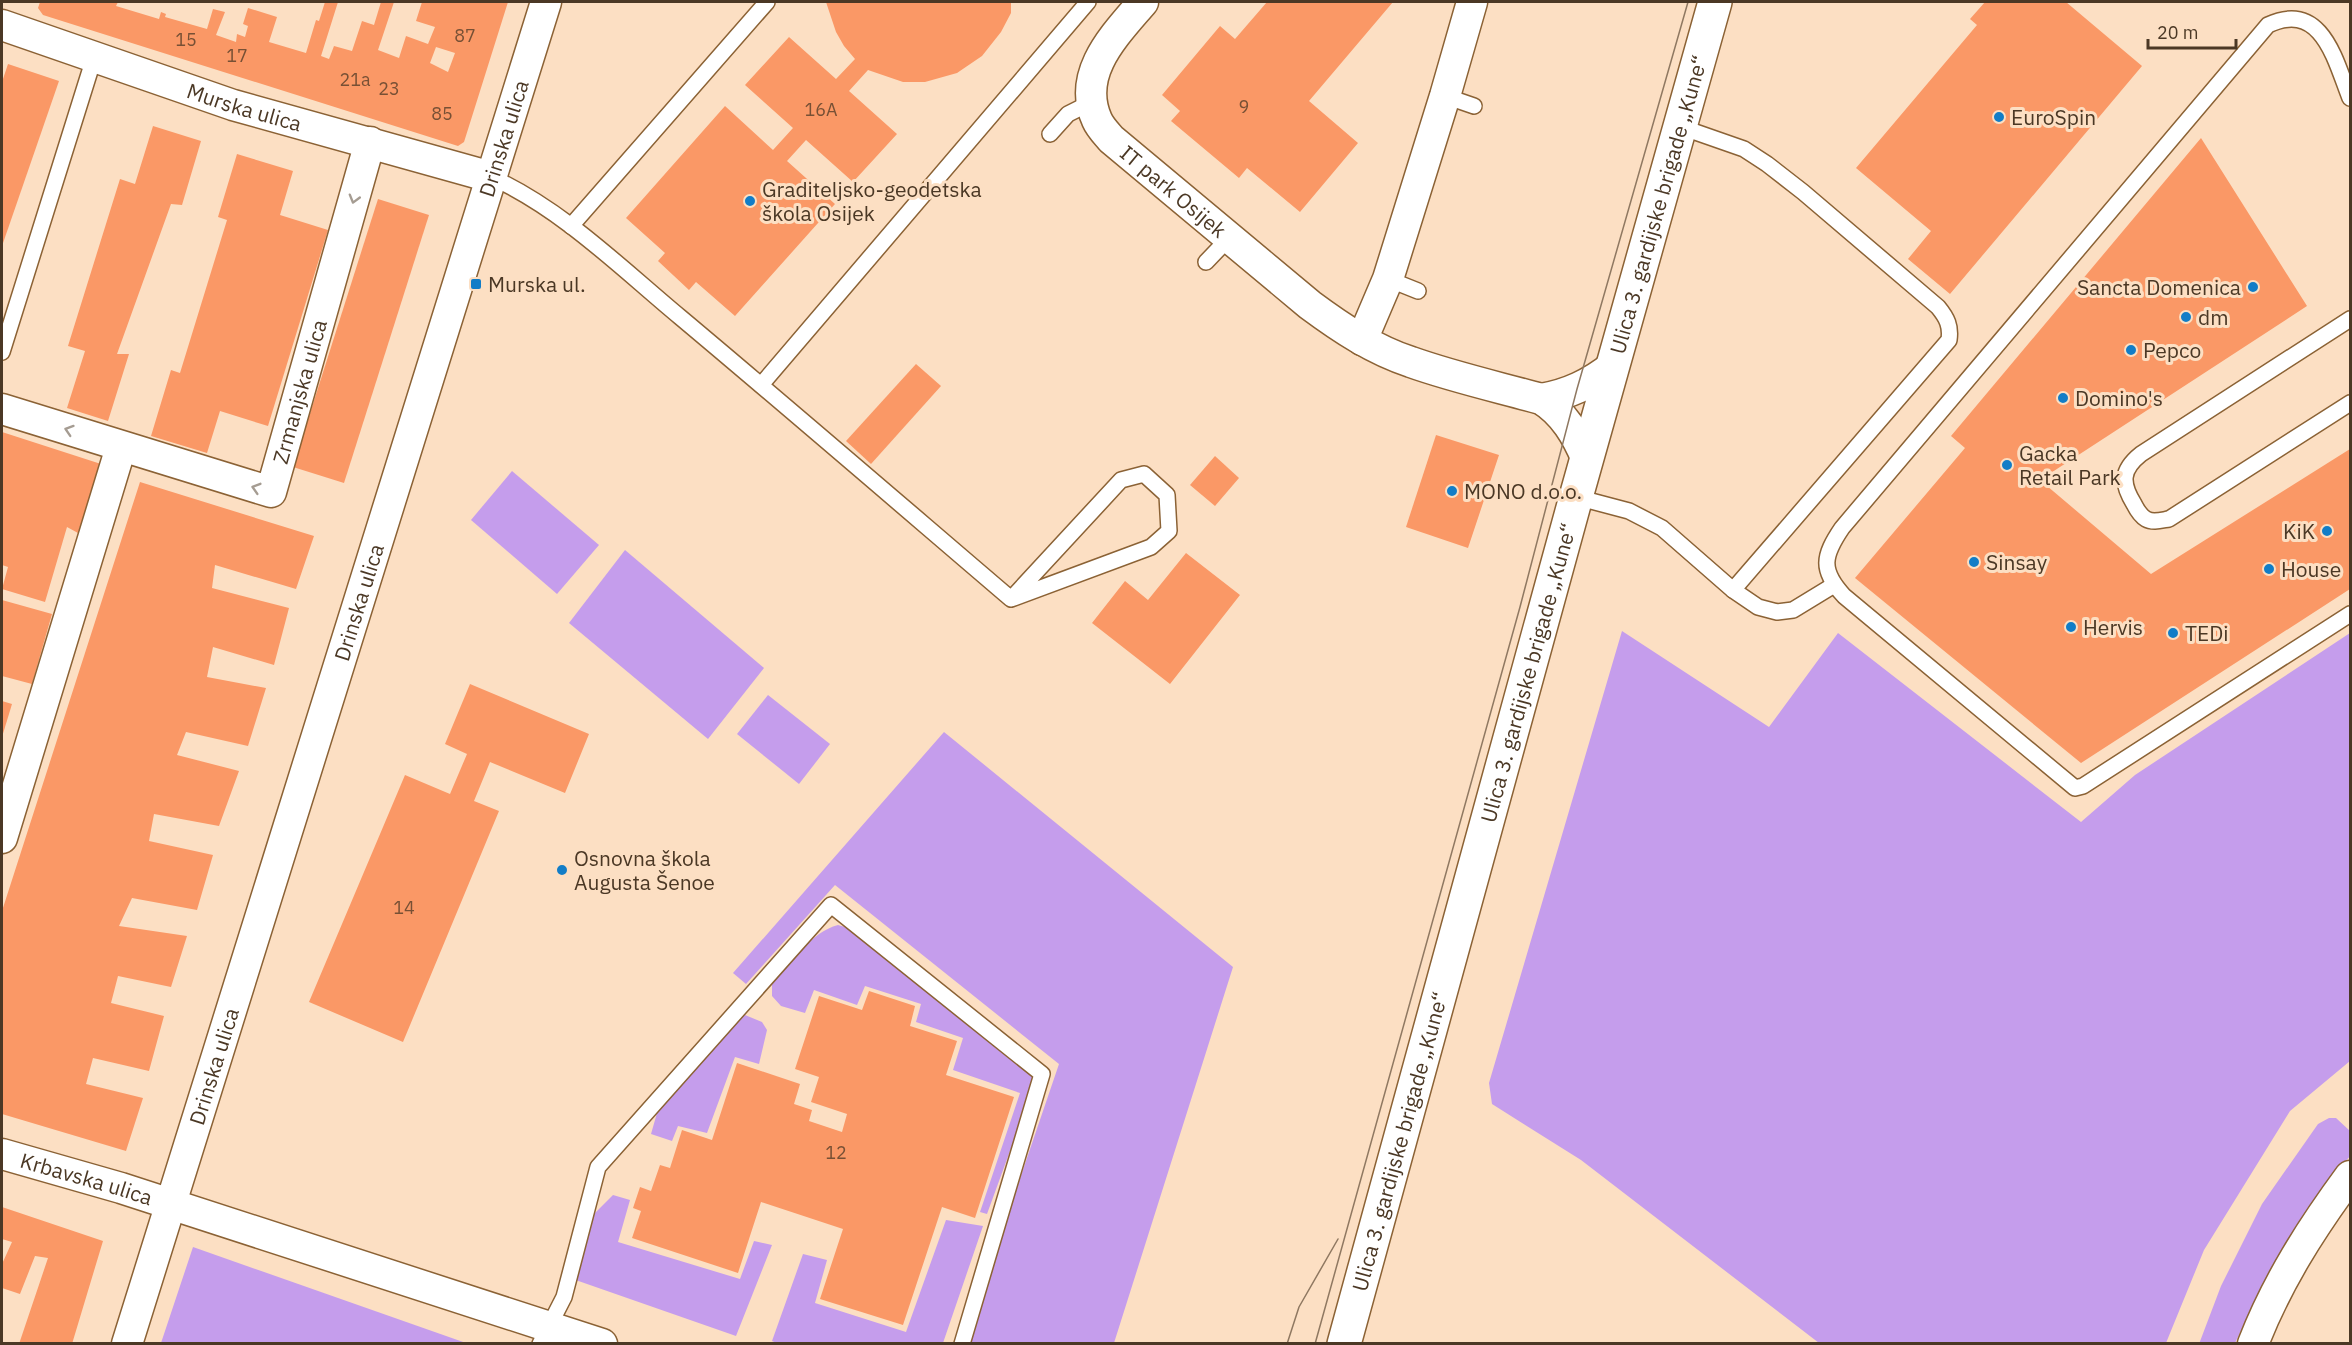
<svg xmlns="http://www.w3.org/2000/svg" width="2352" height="1345" font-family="'IBM Plex Sans',sans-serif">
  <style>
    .green { fill: #c59dec }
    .building { fill: #fa9866; fill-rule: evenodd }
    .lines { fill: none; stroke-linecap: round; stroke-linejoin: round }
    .lane-casing { stroke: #8b6235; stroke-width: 18 }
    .street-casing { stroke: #8b6235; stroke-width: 33 }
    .secondary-casing { stroke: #8b6235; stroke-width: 36 }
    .lane { stroke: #fff; stroke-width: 15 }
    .street { stroke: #fff; stroke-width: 30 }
    .secondary { stroke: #fff; stroke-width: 33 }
    .tram { stroke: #8f7861; stroke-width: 1.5 }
    .oneway { stroke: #a59c92 }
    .poi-dot { fill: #127dc7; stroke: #fcdfc3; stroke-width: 2 }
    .labels { text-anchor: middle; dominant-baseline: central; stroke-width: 6; stroke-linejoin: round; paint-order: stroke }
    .number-label { font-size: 18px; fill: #775035 }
    .street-label { font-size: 21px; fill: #4b3825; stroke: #fcdfc3 }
    .poi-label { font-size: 21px; fill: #4b3825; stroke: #fcdfc3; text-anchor: start }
  </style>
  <rect width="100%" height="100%" fill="#fcdfc3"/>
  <g class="green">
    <polygon points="512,471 599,545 557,594 471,520"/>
    <polygon points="625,550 764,668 708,739 569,623"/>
    <polygon points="1622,631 1769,727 1838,633 2081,822 2135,775 2350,633 2350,1061 2290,1111 2204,1250 2166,1343 1819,1343 1581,1160 1492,1104 1489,1083"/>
    <polygon points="768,695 830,744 799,784 737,734"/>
    <polygon points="944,732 1233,967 1114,1343 964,1343 1059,1064 835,885 746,984 733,973"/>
    <path d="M 838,925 L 852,929 L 1037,1077 L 987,1214 L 980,1212 L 1020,1093 L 953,1070 L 963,1038 L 916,1022 L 921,1004 L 865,986 L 857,1005 L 814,990 L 805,1013 L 781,1006 L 772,996 L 772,984 C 790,964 811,932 838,925 Z"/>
    <polygon points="745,1015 762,1022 767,1030 759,1064 735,1057 707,1133 678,1126 672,1141 651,1134 657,1113 738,1018"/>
    <polygon points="2329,1118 2336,1118 2350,1131 2350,1156 2322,1190 2275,1261 2235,1343 2199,1344 2221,1286 2262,1204 2318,1124"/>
    <polygon points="613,1195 630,1200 618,1242 740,1279 754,1241 772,1245 736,1336 567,1277 590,1218"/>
    <polygon points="946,1220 983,1226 943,1343 779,1344 772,1341 803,1254 827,1260 815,1303 906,1332"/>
    <polygon points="193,1247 466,1343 161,1343"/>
  </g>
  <g class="building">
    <path d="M 40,2 L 118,2 L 116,6 L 159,19 L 161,12 L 166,14 L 165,17 L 207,29 L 213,9 L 225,12 L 216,35 L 236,42 L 237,34 L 245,37 L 248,26 L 243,24 L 248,8 L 277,17 L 269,42 L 306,53 L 316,20 L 319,21 L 325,2 L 338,2 L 321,56 L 329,59 L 334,46 L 352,51 L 362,21 L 374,25 L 381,2 L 394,2 L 378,50 L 399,58 L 406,36 L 428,44 L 435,27 L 416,21 L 422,2 L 508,2 L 464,142 L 458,146 L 43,15 L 38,8 ZM 436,47 L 455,53 L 448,72 L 430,63 Z"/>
    <polygon points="826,2 1011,2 1011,13 1001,32 982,56 957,73 925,82 903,82 868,70 849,91 897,134 853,182 806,140 787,161 835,204 735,316 696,282 689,290 658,261 665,253 626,218 725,106 773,150 793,128 745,85 789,37 836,79 855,59 844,46 836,32"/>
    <polygon points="1267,2 1393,2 1309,101 1358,143 1300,212 1247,168 1239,178 1171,121 1180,111 1162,95 1220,26 1235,39"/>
    <polygon points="1985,2 2066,2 2142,66 1950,294 1908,259 1931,231 1856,168 1977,25 1970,19"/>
    <polygon points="8,64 59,81 2,246 2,82"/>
    <polygon points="153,126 201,141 182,205 171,204 117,354 129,354 108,421 67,408 85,351 68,346 120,179 135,184"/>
    <polygon points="2201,138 2307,306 2040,480 2151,574 2350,449 2350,589 2081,763 1855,578 1965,448 1951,436"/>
    <polygon points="237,154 293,171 280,215 328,230 268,426 220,411 207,453 151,436 171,370 180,373 227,220 218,217"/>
    <polygon points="378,199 429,215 344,483 293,467"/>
    <polygon points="916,364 941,386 871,464 846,441"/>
    <polygon points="2,432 101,464 78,533 67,527 45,602 2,589 8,567 2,565"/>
    <polygon points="1436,435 1499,455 1468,548 1406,527"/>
    <polygon points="1215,456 1239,478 1215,506 1190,485"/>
    <polygon points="140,482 314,536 296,589 215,565 212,588 289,608 274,665 213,647 207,677 266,688 248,746 186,732 177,755 239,771 219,826 154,814 149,841 213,855 197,910 132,898 119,926 187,936 171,987 118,976 111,1003 164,1016 149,1071 93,1058 86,1084 143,1098 126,1151 2,1114 2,911"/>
    <polygon points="1186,553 1240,595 1170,684 1092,623 1125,581 1148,600"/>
    <polygon points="2,600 52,614 32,684 2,676"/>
    <polygon points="470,684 589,734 565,793 490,762 474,801 499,811 403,1042 309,1002 405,775 450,794 467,754 445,744"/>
    <polygon points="2,701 12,704 2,737"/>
    <polygon points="869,991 915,1006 910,1026 957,1041 946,1075 1014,1097 975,1218 942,1207 903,1325 820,1299 843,1229 761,1202 738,1273 632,1238 641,1211 633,1208 640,1187 651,1191 660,1165 670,1168 682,1130 712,1140 737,1063 800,1084 794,1104 812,1110 809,1121 842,1132 847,1114 811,1102 819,1077 795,1069 819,996 862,1010"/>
    <polygon points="2,1207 103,1241 72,1344 19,1344 48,1258 35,1256 20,1294 2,1288 2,1264 12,1242 2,1239"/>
  </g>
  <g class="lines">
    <g class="lane-casing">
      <g id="lane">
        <polyline points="1445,96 1474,106"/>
        <path d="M 2350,98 C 2335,60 2322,0 2268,25 L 1842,528 C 1823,556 1820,570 1844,596 L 2075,788 L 2083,786 L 2350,614"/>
        <path d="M 1681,127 L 1744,149 L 1767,164 L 1803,192 L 1938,307 C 1947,318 1951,326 1949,340 L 1733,590"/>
        <polyline points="1050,134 1068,114 1092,102"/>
        <path d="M 491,177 C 562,209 621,268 680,317 C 791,410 901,505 1011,599 L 1121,480 L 1144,474 L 1167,495 L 1169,531 L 1151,547 L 1011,599"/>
        <polyline points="571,226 767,2"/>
        <polyline points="1206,262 1229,238"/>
        <polyline points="1388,279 1418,291"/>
        <path d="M 2350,319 L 2141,454 C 2121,470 2121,483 2134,504 C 2136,508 2141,516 2146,519 C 2153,523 2162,520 2169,519 L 2350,403"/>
        <polyline points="2,352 94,58"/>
        <polyline points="761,385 1088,2"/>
        <polyline points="1576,497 1629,511 1662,528 1733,590 1758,607 1777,612 1793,610 1834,585"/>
        <polyline points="540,1344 564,1297 598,1167 831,905 1042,1074 962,1344"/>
      </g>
    </g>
    <g class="street-casing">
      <g id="street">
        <path id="s1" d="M 1143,2 C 1115,35 1076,73 1097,120 C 1100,127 1106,133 1111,139 L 1310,305 C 1341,328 1374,350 1411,362 C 1453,377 1498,387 1541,399 C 1564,413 1577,436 1587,460"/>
        <path id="s2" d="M 2,25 L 233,105 L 491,177"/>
        <polyline points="1362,340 1388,279 1445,96 1472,2"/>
        <path d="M 1541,399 C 1569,394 1590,384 1613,366"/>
        <path id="s3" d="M 2,409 L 271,492 L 370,142"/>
        <polyline points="2,838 121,447"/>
        <path id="s4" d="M 2,1154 L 121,1188 L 602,1344"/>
        <path id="s5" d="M 127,1344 L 546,2"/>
        <path d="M 2253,1344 C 2277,1282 2311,1229 2350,1176"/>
      </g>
    </g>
    <g class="secondary-casing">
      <g id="secondary">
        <path id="s6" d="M 1344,1344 L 1576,497 L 1715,2"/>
      </g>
    </g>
    <use href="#lane" class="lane"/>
    <use href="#street" class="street"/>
    <use href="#secondary" class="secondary"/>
    <g class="tram">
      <polyline points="1287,1344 1299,1307 1338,1239"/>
      <polyline points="1315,1344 1520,607 1577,389 1688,2"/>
    </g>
  </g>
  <defs><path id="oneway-chevron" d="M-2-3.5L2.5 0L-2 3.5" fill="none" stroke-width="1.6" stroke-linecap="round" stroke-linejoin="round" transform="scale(1.5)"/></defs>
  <g class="oneway">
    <use href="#oneway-chevron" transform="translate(354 199) rotate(106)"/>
    <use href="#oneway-chevron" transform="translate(69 430) rotate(-162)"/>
    <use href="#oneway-chevron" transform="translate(256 488) rotate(-163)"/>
  </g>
  <g class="poi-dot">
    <circle cx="1999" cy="117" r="6"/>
    <circle cx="750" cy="201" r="6"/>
    <rect x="470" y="278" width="12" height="12" rx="3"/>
    <circle cx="2253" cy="287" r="6"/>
    <circle cx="2186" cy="317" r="6"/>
    <circle cx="2131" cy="350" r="6"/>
    <circle cx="2063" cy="398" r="6"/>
    <circle cx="2007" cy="465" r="6"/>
    <circle cx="1452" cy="491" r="6"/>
    <circle cx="2327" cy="531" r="6"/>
    <circle cx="1974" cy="562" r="6"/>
    <circle cx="2269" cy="569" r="6"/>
    <circle cx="2071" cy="627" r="6"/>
    <circle cx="2173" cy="633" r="6"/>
    <circle cx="562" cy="870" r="6"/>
  </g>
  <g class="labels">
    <g class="number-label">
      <text x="465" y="35">87</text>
      <text x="186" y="39">15</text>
      <text x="237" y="55">17</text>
      <text x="355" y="79">21a</text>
      <text x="389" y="88">23</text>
      <text x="1244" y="106">9</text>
      <text x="821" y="109">16A</text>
      <text x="442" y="113">85</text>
      <text x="404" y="907">14</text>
      <text x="836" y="1152">12</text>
    </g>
    <g class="street-label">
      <text stroke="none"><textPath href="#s2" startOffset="256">Murska ulica</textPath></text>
      <text stroke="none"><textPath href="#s5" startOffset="1263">Drinska ulica</textPath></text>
      <text stroke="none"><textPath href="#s1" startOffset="240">IT park Osijek</textPath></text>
      <text stroke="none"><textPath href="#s6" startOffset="1182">Ulica 3. gardijske brigade „Kune“</textPath></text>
      <text stroke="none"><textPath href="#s3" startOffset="386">Zrmanjska ulica</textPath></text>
      <text stroke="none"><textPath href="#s5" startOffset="777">Drinska ulica</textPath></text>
      <text stroke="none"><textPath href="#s6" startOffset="696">Ulica 3. gardijske brigade „Kune“</textPath></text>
      <text stroke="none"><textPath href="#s5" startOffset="291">Drinska ulica</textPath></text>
      <text stroke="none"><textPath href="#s6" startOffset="210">Ulica 3. gardijske brigade „Kune“</textPath></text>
      <text stroke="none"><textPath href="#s4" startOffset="88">Krbavska ulica</textPath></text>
    </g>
    <g class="poi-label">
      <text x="2011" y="117">EuroSpin</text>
      <text x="762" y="189">Graditeljsko-geodetska<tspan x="762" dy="24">škola Osijek</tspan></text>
      <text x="488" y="284">Murska ul.</text>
      <text x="2241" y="287" text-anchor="end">Sancta Domenica</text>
      <text x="2198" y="317">dm</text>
      <text x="2143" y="350">Pepco</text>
      <text x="2075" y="398">Domino's</text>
      <text x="2019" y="453">Gacka<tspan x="2019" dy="24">Retail Park</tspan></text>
      <text x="1464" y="491">MONO d.o.o.</text>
      <text x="2315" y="531" text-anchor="end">KiK</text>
      <text x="1986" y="562">Sinsay</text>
      <text x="2281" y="569">House</text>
      <text x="2083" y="627">Hervis</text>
      <text x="2185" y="633">TEDi</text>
      <text x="574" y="858">Osnovna škola<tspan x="574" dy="24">Augusta Šenoe</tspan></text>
    </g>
  </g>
  <rect width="2352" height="1345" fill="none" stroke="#4b3825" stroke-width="6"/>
  <path d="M2148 39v9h88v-9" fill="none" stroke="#4b3825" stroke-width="3"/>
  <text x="2157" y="39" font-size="18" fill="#4b3825" stroke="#fcdfc3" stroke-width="4.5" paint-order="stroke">20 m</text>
</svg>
